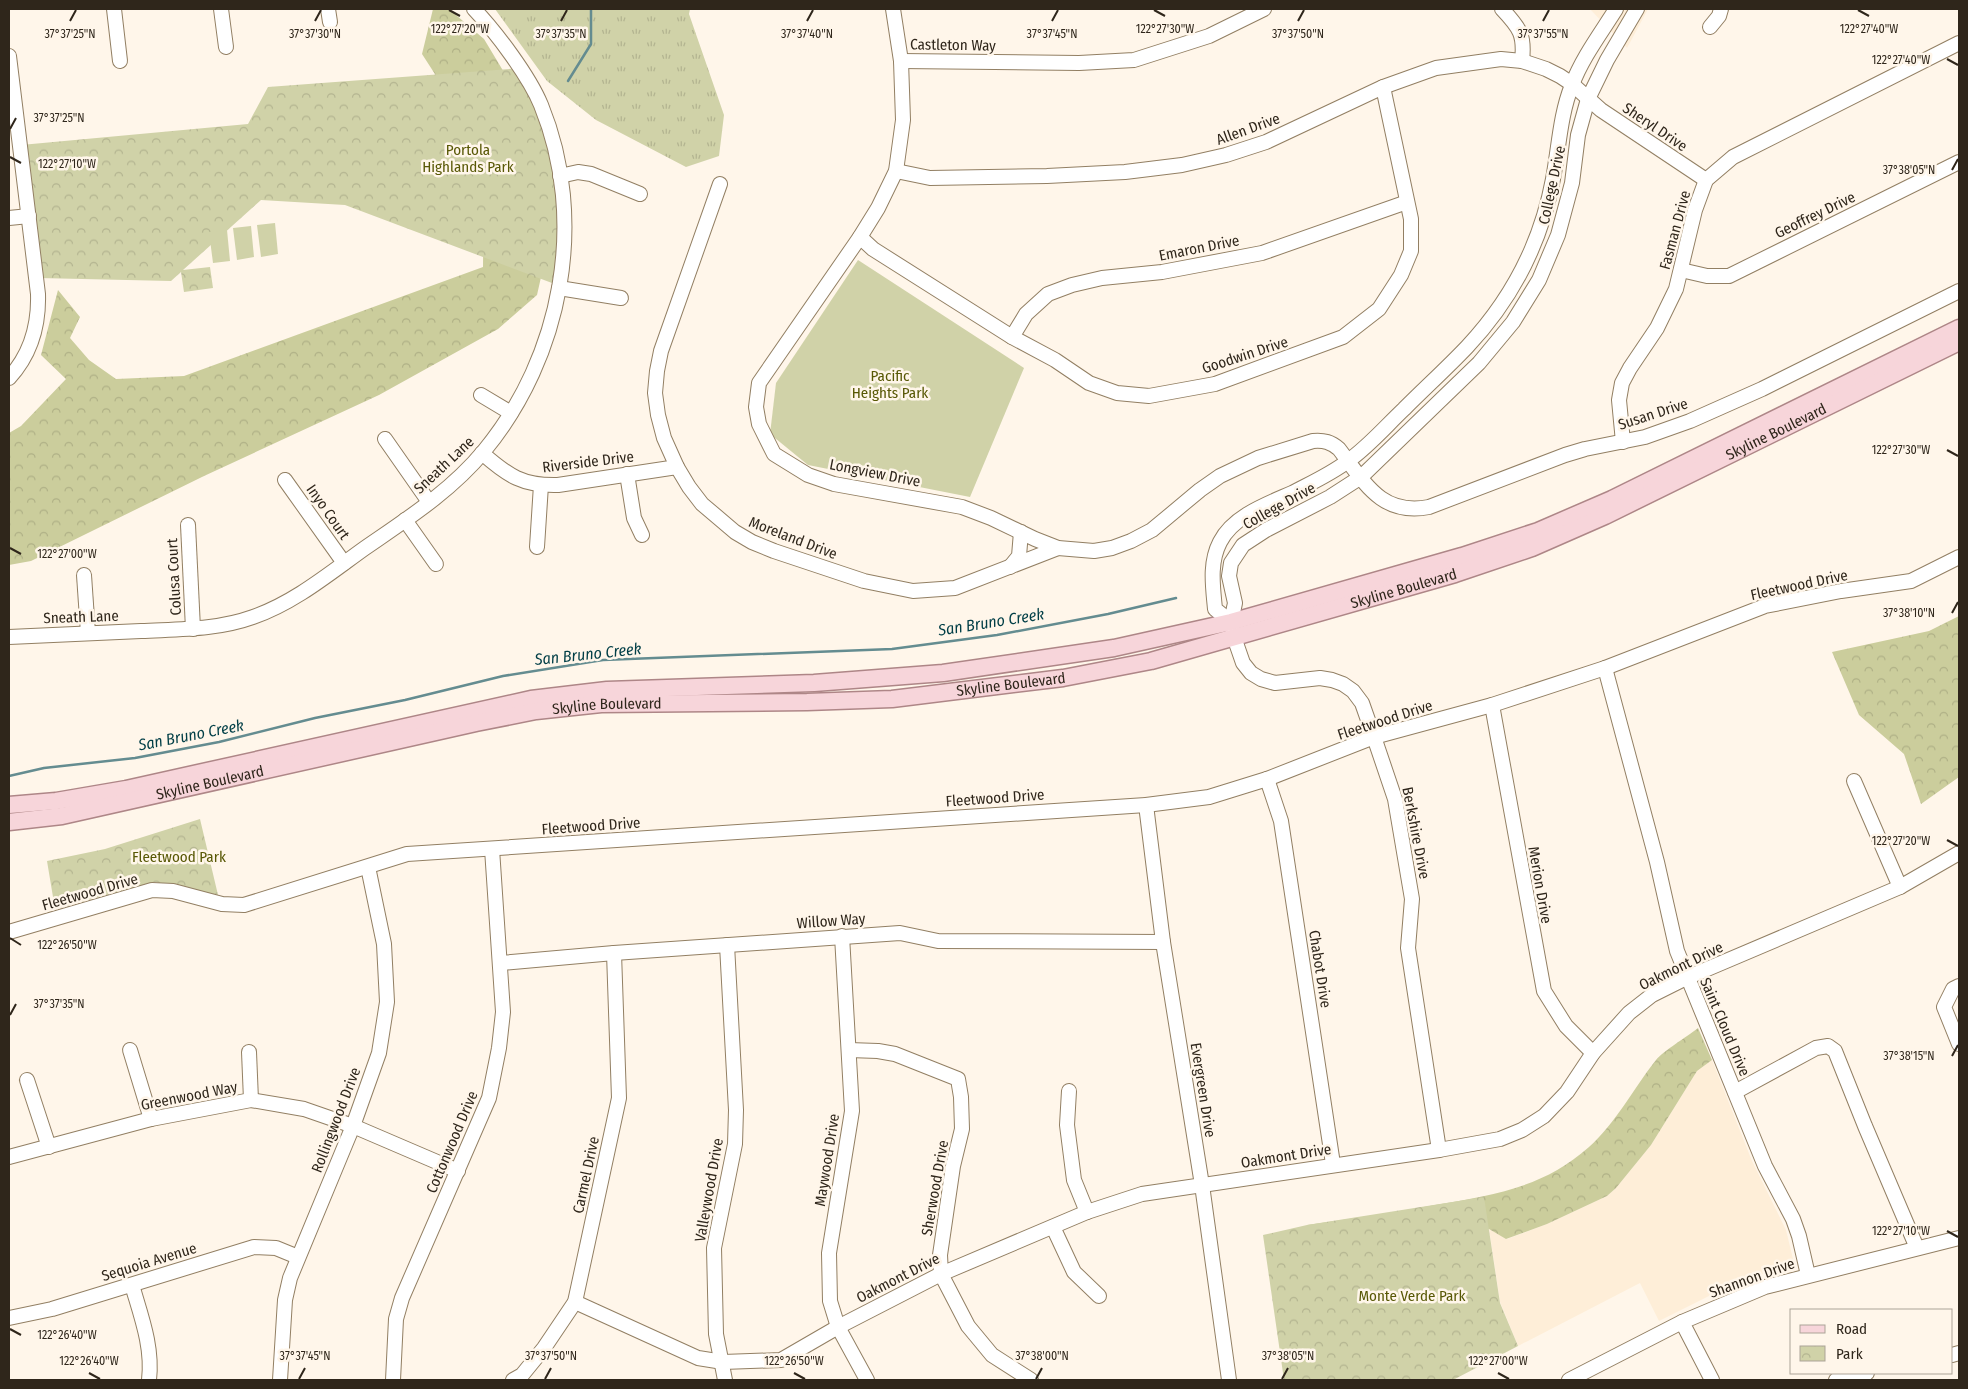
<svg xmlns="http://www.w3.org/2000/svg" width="1968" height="1389" font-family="'Fira Sans Condensed',sans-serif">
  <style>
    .built { fill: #feeed8 }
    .grass { fill: url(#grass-tufts) }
    .forest { fill: url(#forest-crowns) }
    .park { fill: url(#park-crowns) }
    .pitch { fill: #d0d2a8 }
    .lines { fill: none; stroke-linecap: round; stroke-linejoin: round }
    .stream { stroke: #648c90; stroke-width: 2.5 }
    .minor-casing { stroke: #927f63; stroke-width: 16 }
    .major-casing { stroke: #ae8687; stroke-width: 19 }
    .minor { stroke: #fff; stroke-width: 14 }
    .major { stroke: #f7d5da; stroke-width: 16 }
    .ticks { fill: none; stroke: #2f261b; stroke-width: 2 }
    .labels { text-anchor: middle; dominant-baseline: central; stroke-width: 5; stroke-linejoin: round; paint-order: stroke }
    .street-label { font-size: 15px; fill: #2f261b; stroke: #fff6ea }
    .park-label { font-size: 15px; fill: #585805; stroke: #fff6ea }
    .water-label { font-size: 16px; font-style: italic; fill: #013e46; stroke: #fff6ea }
    .ticks-label { font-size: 12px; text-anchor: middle; fill: #2f261b; stroke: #fff6ea; stroke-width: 5; stroke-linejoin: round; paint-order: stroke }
  </style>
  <defs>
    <pattern id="grass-tufts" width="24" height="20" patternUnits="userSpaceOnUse" patternTransform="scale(1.25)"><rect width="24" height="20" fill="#d0d2a8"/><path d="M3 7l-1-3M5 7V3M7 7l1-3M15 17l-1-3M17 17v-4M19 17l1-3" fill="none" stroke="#b3b490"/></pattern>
    <pattern id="forest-crowns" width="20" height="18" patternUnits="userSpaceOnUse" patternTransform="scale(1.25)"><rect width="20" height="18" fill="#cbcd9c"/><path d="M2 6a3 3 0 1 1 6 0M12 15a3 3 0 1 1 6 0" fill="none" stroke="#afb086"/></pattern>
    <pattern id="park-crowns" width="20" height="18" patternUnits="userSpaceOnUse" patternTransform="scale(1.25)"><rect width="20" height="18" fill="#d0d2a8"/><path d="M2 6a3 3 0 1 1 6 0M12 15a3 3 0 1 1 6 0" fill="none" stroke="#b3b490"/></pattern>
  </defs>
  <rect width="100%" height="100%" fill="#fff6ea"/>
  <g class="built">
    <polygon points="1590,9 1648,9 1627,48"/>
    <polygon points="1712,1060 1752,1161 1786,1230 1793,1259 1791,1263 1723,1289 1659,1321 1640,1283 1518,1346 1500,1302 1489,1229 1507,1239 1547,1224 1607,1196 1616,1188 1651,1145 1697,1071"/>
  </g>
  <polygon class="grass" points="495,9 690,9 689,14 724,115 719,156 686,167 596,120 547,81"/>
  <g class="forest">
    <polygon points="433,9 449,9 484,39 534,122 548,246 537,295 498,329 379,395 204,476 31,561 9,565 9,433 21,426 66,379 41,355 58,290 80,317 70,338 89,360 116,379 184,376 483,267 484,150 422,54"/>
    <polygon points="1959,616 1959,777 1921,804 1904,754 1859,715 1832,652 1929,631"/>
    <path d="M 1698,1028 L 1712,1060 L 1697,1071 L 1651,1145 L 1616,1188 L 1607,1196 L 1547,1224 L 1506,1239 L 1489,1229 L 1307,1225 C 1349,1219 1392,1213 1435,1205 C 1493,1195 1543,1188 1589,1147 C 1616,1123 1633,1089 1656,1060 C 1663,1051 1687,1037 1698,1028 Z"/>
  </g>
  <g class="park">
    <polygon points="523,68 556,151 560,286 345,205 261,200 183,270 210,267 213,288 184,292 181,272 171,281 38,278 21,145 248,124 268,87"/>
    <polygon points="200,819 218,895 154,882 55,909 47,861 105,849"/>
    <polygon points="1484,1197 1500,1303 1518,1346 1453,1380 1284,1380 1263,1235 1307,1225"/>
  </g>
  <g class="pitch">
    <polygon points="275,223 278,254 261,257 257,225"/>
    <polygon points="251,226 254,257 237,260 233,228"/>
    <polygon points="227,230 230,261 213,263 209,232"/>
    <polygon points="858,260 1024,368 970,497 808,465 770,434 776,383"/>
  </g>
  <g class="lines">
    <g class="stream">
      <polyline points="568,81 591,44 591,9"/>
      <polyline points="9,776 44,768 135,758 219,742 315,718 405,700 503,676 603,660 892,649 997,635 1108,614 1176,598"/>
    </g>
    <g class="minor-casing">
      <g id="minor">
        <polyline points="114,9 120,61"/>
        <polyline points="221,9 226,47"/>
        <polyline points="328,9 330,22"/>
        <path d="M 893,9 L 901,61 L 903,120 L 896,171 L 878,208 L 860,237 L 759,383 L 756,407 L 759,424 L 774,454 L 808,475 L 834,484 L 962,507 L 991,518 L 1035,539 L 1058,548 L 1094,551 L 1112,548 L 1131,541 L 1152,530 L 1200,490 L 1220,476 L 1258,458 L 1313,441 C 1324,440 1331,442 1339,449 C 1365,483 1381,516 1429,507 L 1565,455 L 1585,449 L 1645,437 L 1690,421 L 1762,389 L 1959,291"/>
        <path d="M 1502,9 C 1520,28 1525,35 1522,61"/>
        <polyline points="1710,27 1719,16 1721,9"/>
        <path d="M 9,56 L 38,294 C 39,326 31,354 9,378"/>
        <polyline points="901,61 1079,63 1134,60 1209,36 1264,9"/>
        <polyline points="896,171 930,178 1047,176 1125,172 1182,165 1226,155 1266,142 1383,87 1436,68 1501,59 1522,61 1546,69 1560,76 1572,84 1601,110 1706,180"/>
        <polyline points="560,176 578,172 591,174 640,194"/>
        <polyline points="720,184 661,351 657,371 655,393 658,415 664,438 677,467 689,487 702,504 735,532 752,542 774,551 864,581 913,591 955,588 1058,548"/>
        <polyline points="9,218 29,216"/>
        <polyline points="860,237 873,249 1012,337 1055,360 1089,383 1117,393 1149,396 1215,384 1343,337 1379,309 1401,275 1411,251 1411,219 1383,87"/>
        <polyline points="1681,270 1707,276 1729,276 1959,162"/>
        <polyline points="559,288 621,298"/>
        <polyline points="1012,337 1026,314 1048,294 1072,285 1102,278 1162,272 1262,253 1407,202"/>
        <polyline points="481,395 511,413"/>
        <polyline points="385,439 429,502"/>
        <polyline points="1623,442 1619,400 1622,383 1630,368 1657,328 1676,289 1695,210 1706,180 1733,157 1959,43"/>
        <path d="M 482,453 C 508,476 523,486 558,485 L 677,467"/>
        <polyline points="627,474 634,518 642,535"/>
        <polyline points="285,480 344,563"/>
        <polyline points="405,520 436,564"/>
        <polyline points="188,525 193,629"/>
        <polyline points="537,547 541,485"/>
        <polyline points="1010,567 1019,556 1021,532"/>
        <polyline points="84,575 88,633"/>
        <path d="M 1231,622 L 1215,609 C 1213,587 1209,563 1220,542 C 1233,516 1267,504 1292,493 C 1311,483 1331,474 1348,461 C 1369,446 1386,426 1404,409 C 1425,388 1447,368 1467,347 C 1512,299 1541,243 1553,179 C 1559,147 1560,115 1572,85 C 1582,58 1601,33 1616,9"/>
        <path d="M 9,637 C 53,635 97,633 141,631 C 179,629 217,630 253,617 C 294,603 330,573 365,548 C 407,519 451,491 484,451 C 562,357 588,220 541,105 C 529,76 496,32 474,9"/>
        <polyline points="1605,668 1657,862 1677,951 1765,1166 1793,1219 1799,1236 1808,1275"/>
        <polyline points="1492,705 1544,991 1566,1026 1593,1053"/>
        <polyline points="1267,779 1281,821 1333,1164"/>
        <polyline points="1854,781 1900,887"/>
        <polyline points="1146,805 1163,942 1202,1185 1229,1380"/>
        <polyline points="9,932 152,890 173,891 222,904 244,905 407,854 1146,805 1209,797 1267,779 1374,737 1492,705 1605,668 1765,606 1841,591 1911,581 1959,557"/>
        <polyline points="842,936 852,1111 829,1253 830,1301 838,1327 867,1380"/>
        <polyline points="501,963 614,953 900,933 938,941 1163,942"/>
        <polyline points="1959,986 1953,989 1944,1007 1959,1044"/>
        <polyline points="130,1050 151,1119"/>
        <polyline points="849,1050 878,1051 895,1054 958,1079 961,1097 962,1129 953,1166 940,1255 941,1274 968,1326 992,1355 1031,1380"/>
        <polyline points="249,1052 251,1100"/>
        <polyline points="27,1080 49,1147"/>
        <polyline points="1069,1091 1067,1125 1074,1180 1087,1212"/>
        <polyline points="1735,1092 1816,1048 1828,1046 1835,1051 1865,1126 1917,1248"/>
        <polyline points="1439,1150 1408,948 1412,899 1395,799 1374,737 1362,703 1353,691 1343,684 1332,680 1320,678 1275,683 1261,679 1251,673 1243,663 1234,637 1231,622 1235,603 1229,576 1231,563 1243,545 1266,530 1330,497 1361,477 1479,363 1513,322 1539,280 1558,235 1572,183 1578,135 1588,99 1607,60 1637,9"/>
        <polyline points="9,1157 151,1119 251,1100 304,1109 353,1126 458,1171"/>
        <polyline points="1053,1227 1074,1272 1099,1296"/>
        <path d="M 132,1285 C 141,1316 153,1347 149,1380"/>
        <polyline points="575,1302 698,1358 723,1362 781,1360 838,1327 941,1274 1087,1212 1142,1194 1439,1150 1500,1139 1522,1130 1544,1116 1567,1092 1593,1053 1629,1013 1652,995 1686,978 1900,887 1959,853"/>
        <polyline points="9,1318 52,1309 254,1247 276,1248 298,1257"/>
        <polyline points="1682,1322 1712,1380"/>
        <polyline points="1952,1355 1959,1353"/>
        <polyline points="280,1380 285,1300 290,1278 353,1126 379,1053 387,1002 384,944 368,867"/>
        <polyline points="393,1380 396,1319 402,1298 489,1098 499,1048 503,1012 492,849"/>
        <polyline points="513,1380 522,1375 544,1348 575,1302 619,1098 614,953"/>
        <polyline points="725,1380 716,1334 714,1248 735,1144 736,1110 727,945"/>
        <polyline points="1569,1380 1682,1322 1765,1287 1959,1238"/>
        <polyline points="1836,1380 1867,1373"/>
      </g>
    </g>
    <g class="major-casing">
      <g id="major">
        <polyline points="9,805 56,801 126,789 531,699 607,690 814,683 943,673 1114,648 1231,622 1462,556 1538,531 1612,499 1959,328"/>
        <path id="s1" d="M 9,822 L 62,816 L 476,723 L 536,711 L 601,704 L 807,702 L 892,699 L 1063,678 L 1151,661 L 1455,574 L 1532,548 L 1605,516 L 1959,342"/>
      </g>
    </g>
    <use href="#minor" class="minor"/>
    <use href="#major" class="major"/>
  </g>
  <path class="ticks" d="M 449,10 L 460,16M 1154,10 L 1165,16M 1858,10 L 1869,16M 70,21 L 76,10M 315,21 L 321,10M 561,21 L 567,10M 807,21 L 813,10M 1052,21 L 1058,10M 1298,21 L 1304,10M 1543,21 L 1549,10M 1947,59 L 1958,65M 10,129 L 16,118M 10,157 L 21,163M 1952,170 L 1958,159M 1947,450 L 1958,456M 10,548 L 21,554M 1952,613 L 1958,602M 1947,840 L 1958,846M 10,938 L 21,945M 10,1015 L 16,1004M 1952,1056 L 1958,1045M 1947,1231 L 1958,1237M 10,1329 L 21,1335M 89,1373 L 100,1379M 794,1373 L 805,1379M 1498,1373 L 1509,1379M 299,1379 L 305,1368M 545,1379 L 551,1368M 1036,1379 L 1042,1368M 1282,1379 L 1288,1368"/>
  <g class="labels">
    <g class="street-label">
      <text transform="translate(953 45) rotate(1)">Castleton Way</text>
      <text transform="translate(1655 127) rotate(34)">Sheryl Drive</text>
      <text transform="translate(1248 129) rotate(-20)">Allen Drive</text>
      <text transform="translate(1552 185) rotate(-78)">College Drive</text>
      <text transform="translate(1815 215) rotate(-26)">Geoffrey Drive</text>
      <text transform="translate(1675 230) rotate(-75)">Fasman Drive</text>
      <text transform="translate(1199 248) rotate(-11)">Emaron Drive</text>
      <text transform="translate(1245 355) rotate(-18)">Goodwin Drive</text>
      <text transform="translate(1653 414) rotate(-18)">Susan Drive</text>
      <text stroke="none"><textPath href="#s1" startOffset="1825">Skyline Boulevard</textPath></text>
      <text transform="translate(588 462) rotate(-7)">Riverside Drive</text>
      <text transform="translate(444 465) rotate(-43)">Sneath Lane</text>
      <text transform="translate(875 473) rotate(11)">Longview Drive</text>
      <text transform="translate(1279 506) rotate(-29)">College Drive</text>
      <text transform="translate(328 512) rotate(55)">Inyo Court</text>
      <text transform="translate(793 538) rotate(21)">Moreland Drive</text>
      <text transform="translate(174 577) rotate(-93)">Colusa Court</text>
      <text transform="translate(1799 585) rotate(-12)">Fleetwood Drive</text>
      <text stroke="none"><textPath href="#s1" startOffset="1420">Skyline Boulevard</textPath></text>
      <text transform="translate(81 617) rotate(-2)">Sneath Lane</text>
      <text stroke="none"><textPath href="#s1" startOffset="1015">Skyline Boulevard</textPath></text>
      <text stroke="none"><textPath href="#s1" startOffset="610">Skyline Boulevard</textPath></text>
      <text transform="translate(1385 720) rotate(-18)">Fleetwood Drive</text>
      <text stroke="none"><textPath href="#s1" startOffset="205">Skyline Boulevard</textPath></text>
      <text transform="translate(995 798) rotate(-4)">Fleetwood Drive</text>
      <text transform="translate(591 826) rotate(-4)">Fleetwood Drive</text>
      <text transform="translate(1416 833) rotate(79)">Berkshire Drive</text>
      <text transform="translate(1540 885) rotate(80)">Merion Drive</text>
      <text transform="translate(90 892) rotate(-16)">Fleetwood Drive</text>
      <text transform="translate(831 921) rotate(-4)">Willow Way</text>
      <text transform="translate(1681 966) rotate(-26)">Oakmont Drive</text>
      <text transform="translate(1320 969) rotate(81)">Chabot Drive</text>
      <text transform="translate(1725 1027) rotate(67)">Saint Cloud Drive</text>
      <text transform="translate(1203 1090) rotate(81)">Evergreen Drive</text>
      <text transform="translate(189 1096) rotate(-11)">Greenwood Way</text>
      <text transform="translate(336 1120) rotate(-69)">Rollingwood Drive</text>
      <text transform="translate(452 1142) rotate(-67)">Cottonwood Drive</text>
      <text transform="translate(1286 1156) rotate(-9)">Oakmont Drive</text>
      <text transform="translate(827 1160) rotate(-81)">Maywood Drive</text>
      <text transform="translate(586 1175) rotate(-78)">Carmel Drive</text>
      <text transform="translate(935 1188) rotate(-80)">Sherwood Drive</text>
      <text transform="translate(709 1190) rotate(-80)">Valleywood Drive</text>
      <text transform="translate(149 1262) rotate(-17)">Sequoia Avenue</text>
      <text transform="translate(898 1278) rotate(-27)">Oakmont Drive</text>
      <text transform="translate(1752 1278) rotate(-20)">Shannon Drive</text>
    </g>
    <g class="park-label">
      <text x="468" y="150">Portola<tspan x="468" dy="17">Highlands Park</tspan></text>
      <text x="890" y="376">Pacific<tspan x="890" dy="17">Heights Park</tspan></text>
      <text x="179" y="857">Fleetwood Park</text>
      <text x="1412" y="1296">Monte Verde Park</text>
    </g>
    <g class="water-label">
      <text transform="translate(991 622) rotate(-9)">San Bruno Creek</text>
      <text transform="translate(588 654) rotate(-6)">San Bruno Creek</text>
      <text transform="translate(191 735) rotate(-11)">San Bruno Creek</text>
    </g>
  </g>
  <g class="ticks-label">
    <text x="1869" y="33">122°27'40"W</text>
    <text x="460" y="33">122°27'20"W</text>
    <text x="1165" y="33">122°27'30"W</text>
    <text x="70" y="38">37°37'25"N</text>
    <text x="315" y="38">37°37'30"N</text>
    <text x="561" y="38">37°37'35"N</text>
    <text x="807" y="38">37°37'40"N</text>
    <text x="1052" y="38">37°37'45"N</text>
    <text x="1298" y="38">37°37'50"N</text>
    <text x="1543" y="38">37°37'55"N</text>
    <text x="1901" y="64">122°27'40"W</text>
    <text x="59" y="122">37°37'25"N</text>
    <text x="67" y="168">122°27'10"W</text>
    <text x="1909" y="174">37°38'05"N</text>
    <text x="1901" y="454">122°27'30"W</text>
    <text x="67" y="558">122°27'00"W</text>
    <text x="1909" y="617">37°38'10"N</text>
    <text x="1901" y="845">122°27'20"W</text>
    <text x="67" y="949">122°26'50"W</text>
    <text x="59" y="1008">37°37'35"N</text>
    <text x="1909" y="1060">37°38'15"N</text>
    <text x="1901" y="1235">122°27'10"W</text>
    <text x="67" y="1339">122°26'40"W</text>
    <text x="305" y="1360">37°37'45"N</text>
    <text x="551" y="1360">37°37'50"N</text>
    <text x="1042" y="1360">37°38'00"N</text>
    <text x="1288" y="1360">37°38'05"N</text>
    <text x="89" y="1365">122°26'40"W</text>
    <text x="794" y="1365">122°26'50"W</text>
    <text x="1498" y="1365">122°27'00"W</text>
  </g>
  <rect width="1968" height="1389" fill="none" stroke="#2f261b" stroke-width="20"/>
  <rect x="1790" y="1309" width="162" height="65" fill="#fff6ea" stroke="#aca397"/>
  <rect x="1800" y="1325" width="25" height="8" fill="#f7d5da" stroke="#aca397"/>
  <text x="1836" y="1334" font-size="15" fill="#2f261b">Road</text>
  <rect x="1800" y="1346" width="25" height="15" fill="url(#park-crowns)" stroke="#aca397"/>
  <text x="1836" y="1359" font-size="15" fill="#2f261b">Park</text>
</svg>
